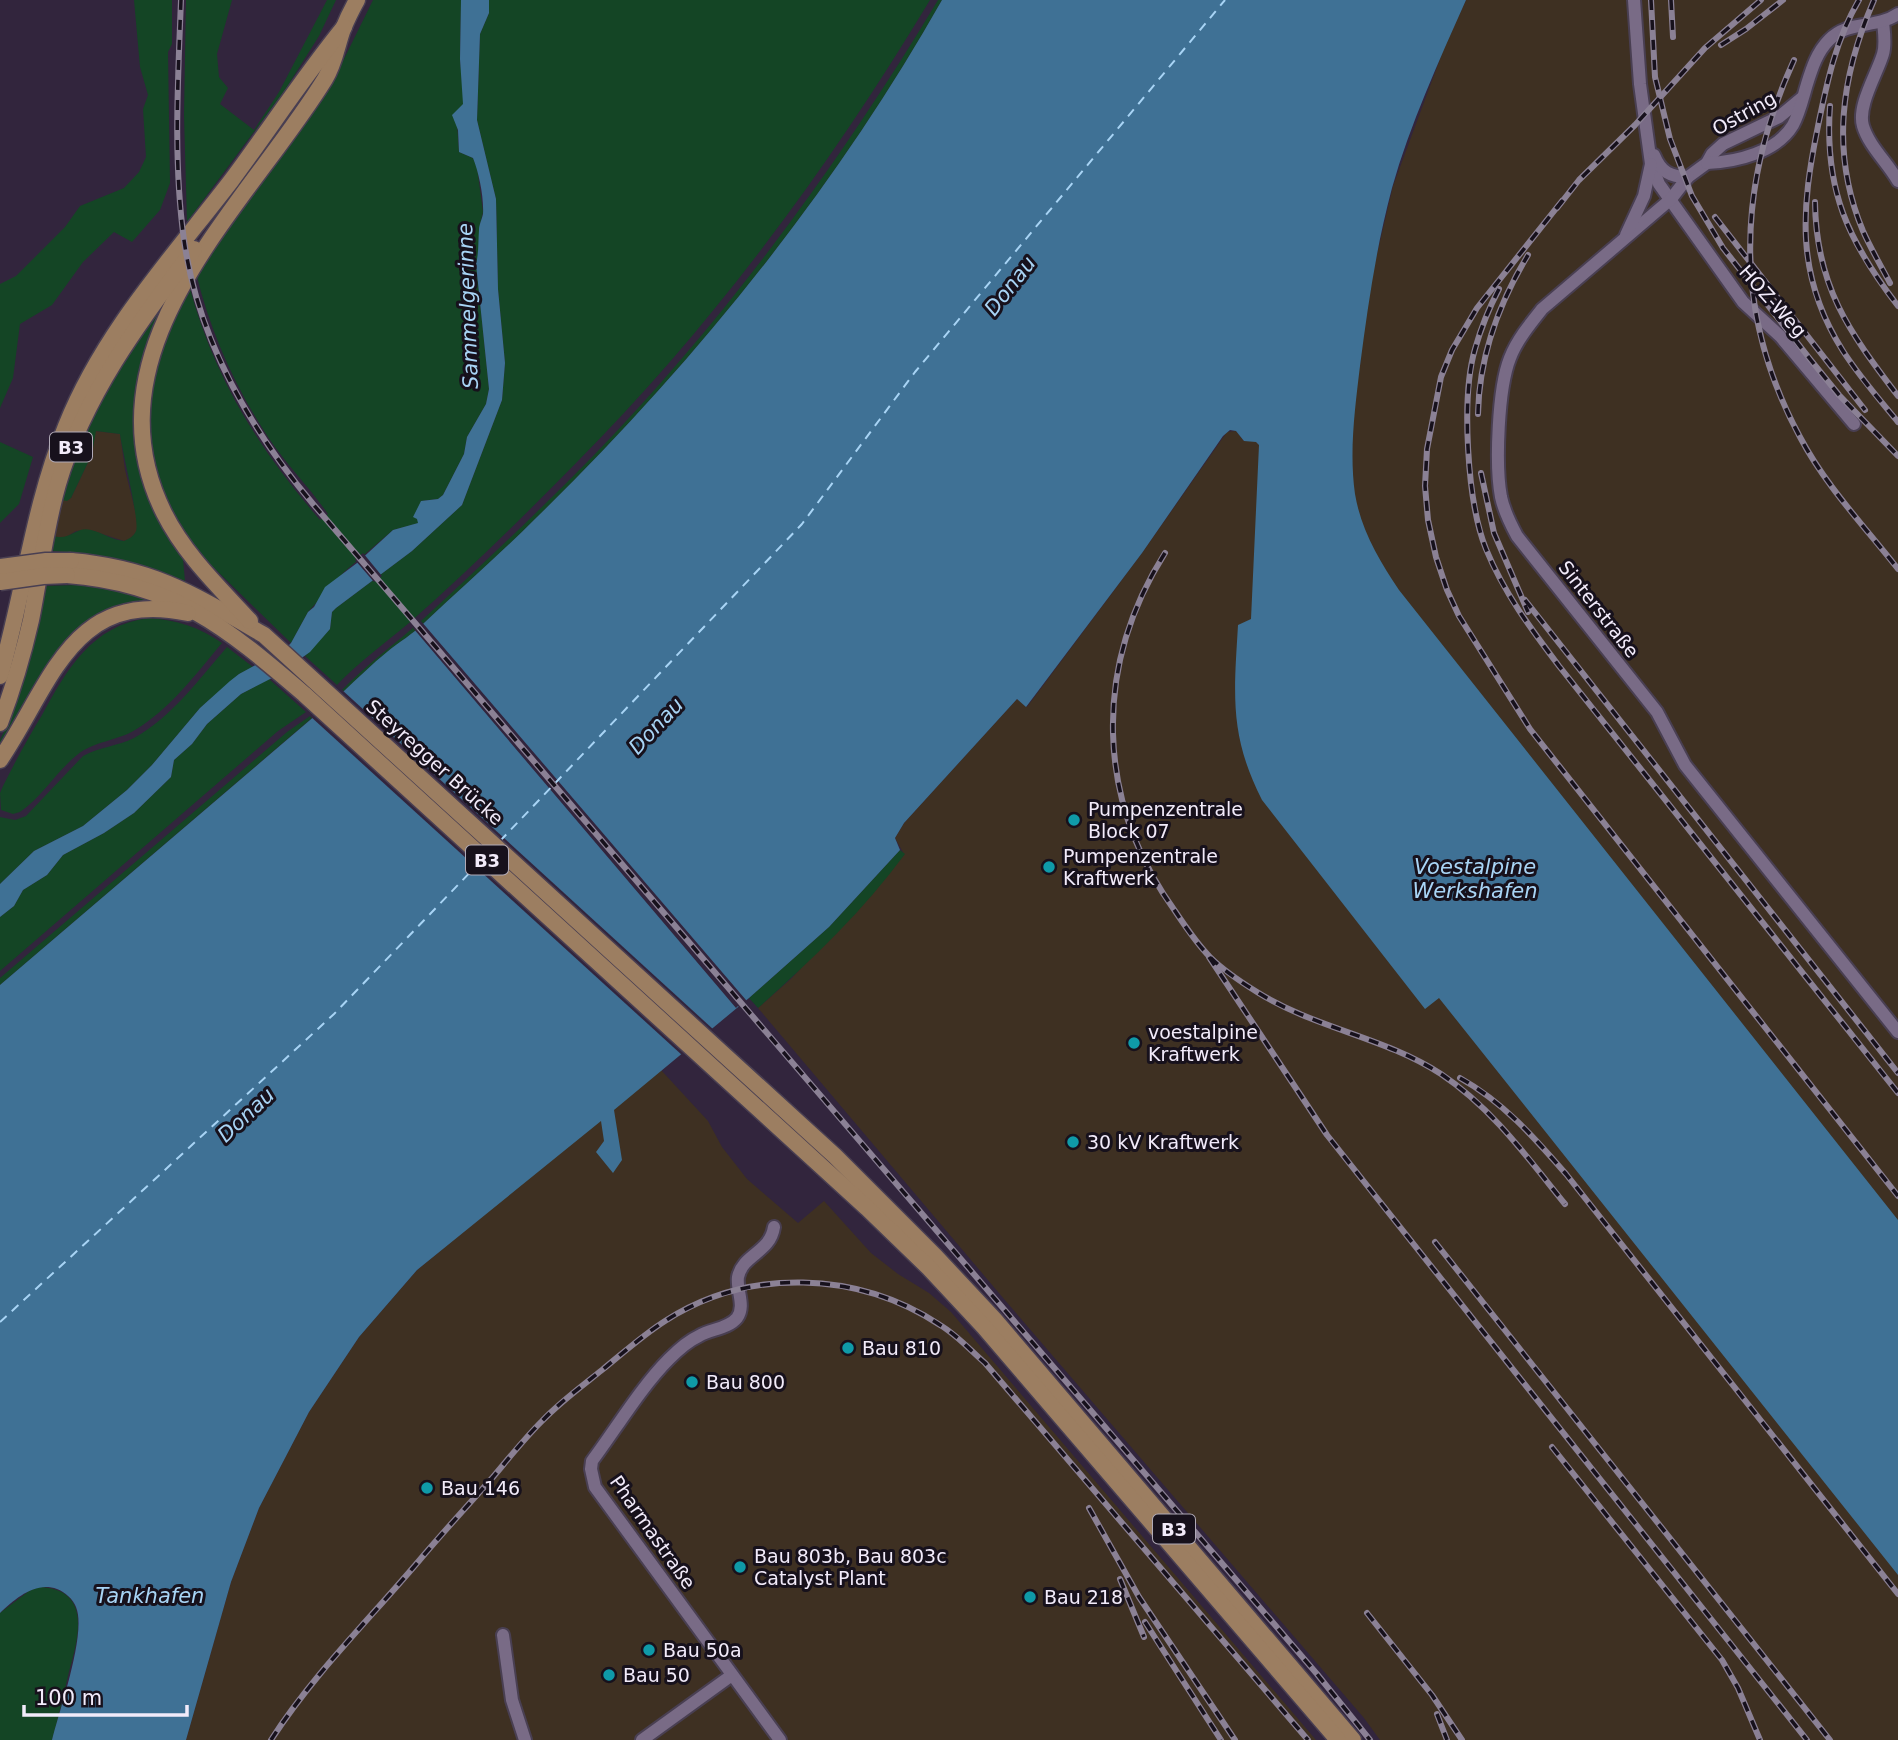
<svg xmlns="http://www.w3.org/2000/svg" width="1898" height="1740" font-family="'DejaVu Sans',sans-serif">
  <style>
    .industrial { fill: #3e3022 }
    .green { fill: #144525 }
    .water { fill: #3f7195 }
    .pier { fill: #32253d }
    .lines { fill: none; stroke-linecap: round; stroke-linejoin: round }
    .ferry { stroke: #a8d4f5; stroke-width: 2; stroke-dasharray: 9 7; stroke-linecap: butt }
    .minor-casing { stroke: #493f52; stroke-width: 16 }
    .major-casing { stroke: #493f52; stroke-width: 19 }
    .minor { stroke: #796b86; stroke-width: 12 }
    .major { stroke: #9c7e61; stroke-width: 16 }
    .rail-casing { stroke: #8b8195; stroke-width: 6 }
    .rail { stroke: #17111c; stroke-width: 3.5; stroke-dasharray: 10; stroke-linecap: butt }
    .major-bridge-casing { stroke: #493f52; stroke-width: 19; stroke-linecap: butt }
    .major-bridge { stroke: #9c7e61; stroke-width: 16 }
    .culture-dot { fill: #0f9aa8; stroke: #17111c; stroke-width: 2.5 }
    .labels { text-anchor: middle; dominant-baseline: central; stroke-width: 6; stroke-linejoin: round; paint-order: stroke }
    .shield { fill: #17111c; stroke: #b0aab7; stroke-width: 2 }
    .shield-label { font-size: 18px; font-weight: bold; fill: #f2ebfa }
    .street-label { font-size: 19px; fill: #f2ebfa; stroke: #17111c }
    .poi-label { font-size: 19px; fill: #f2ebfa; stroke: #17111c; text-anchor: start }
    .water-label { font-size: 21px; font-style: italic; fill: #a8d4f5; stroke: #17111c }
  </style>
  <rect width="100%" height="100%" fill="#32253d"/>
  <g class="industrial">
    <polygon points="1466,0 1898,0 1898,1740 1380,1740 1364,1718 1004,1299 758,1008 792,978 904,854 895,838 904,823 1017,699 1027,707 1142,553 1227,432 1236,431 1244,441 1360,365 1364,323 1373,271 1393,186 1443,51"/>
    <polygon points="95,431 120,434 125,470 138,522 137,531 131,538 124,541 90,530 76,531 63,539 53,536 61,500 71,498 92,454"/>
    <polygon points="661,1070 708,1121 722,1147 747,1179 798,1223 824,1201 871,1253 898,1274 929,1293 951,1312 1316,1740 186,1740 231,1582 259,1508 309,1412 359,1337 417,1270"/>
  </g>
  <g class="green">
    <polygon points="134,0 172,0 172,44 168,52 170,183 160,210 132,242 114,232 83,262 52,305 20,324 13,378 0,408 0,284 16,276 65,227 80,206 124,188 139,172 146,157 143,109 148,95 140,67"/>
    <polygon points="186,0 232,0 217,54 219,77 228,88 220,104 254,130 279,92 327,0 336,0 319,36 285,90 187,222 184,115"/>
    <path d="M 373,0 L 461,0 L 460,59 L 464,105 L 457,123 L 459,152 L 473,158 L 477,167 L 483,212 L 479,229 L 480,251 L 476,264 L 489,389 L 486,404 L 467,437 L 464,454 L 443,495 L 438,499 L 421,501 L 417,519 L 419,523 L 393,530 L 344,572 L 308,612 L 291,643 L 212,566 L 204,562 L 175,523 L 152,467 L 147,404 L 157,352 L 189,285 C 214,378 258,448 320,520 L 328,514 C 310,488 286,464 268,437 C 235,387 210,331 196,273 L 320,100 L 340,67 Z"/>
    <path d="M 489,0 L 930,0 C 830,166 714,324 577,462 C 523,517 467,572 409,623 C 384,644 359,662 337,685 L 305,656 L 330,629 L 332,612 L 336,608 L 412,551 L 462,505 L 502,400 L 505,363 L 498,289 L 496,199 L 477,120 L 480,34 L 489,13 Z"/>
    <path d="M 938,0 L 942,0 C 834,191 693,365 536,518 C 500,554 461,588 424,623 C 413,634 399,642 387,652 C 372,664 358,678 344,691 L 342,690 C 367,664 395,644 422,620 C 480,567 538,512 594,455 C 726,319 840,163 938,0 Z"/>
    <path d="M 180,277 L 137,403 L 183,559 L 185,581 L 128,561 L 81,553 L 52,551 L 49,547 L 53,536 C 72,541 75,526 91,530 C 103,533 112,540 124,541 C 129,539 134,536 136,531 C 140,522 122,451 120,434 L 96,431 L 92,454 L 71,498 L 67,501 L 61,500 L 83,435 L 105,389 Z"/>
    <polygon points="0,442 33,457 19,504 0,523"/>
    <polygon points="78,585 129,593 155,602 100,619 0,751 0,740 6,727 42,586"/>
    <path d="M 149,618 C 176,620 200,627 222,643 C 196,674 170,709 135,730 C 117,741 94,741 77,755 C 56,772 42,797 20,812 L 13,814 L 1,810 L 0,793 L 3,786 C 15,762 28,738 42,715 C 67,669 92,625 149,618 Z"/>
    <path d="M 227,647 L 253,667 L 239,674 L 200,708 L 152,765 L 127,790 L 83,826 L 34,851 L 0,884 L 0,817 L 15,820 L 26,816 L 83,756 C 99,747 118,746 134,738 C 171,718 200,678 227,647 Z"/>
    <polygon points="269,679 306,712 278,731 0,971 0,917 14,906 23,890 47,875 63,855 104,833 134,813 171,777 174,760 192,744 207,724 241,694"/>
    <polygon points="310,716 312,718 0,985 0,978 287,732"/>
    <path d="M 900,850 L 905,854 C 863,911 811,961 758,1008 L 749,998 L 829,927 Z"/>
    <path d="M 39,1587 C 94,1589 78,1640 68,1676 C 63,1697 58,1719 52,1740 L 0,1740 L 0,1613 L 29,1591 Z"/>
  </g>
  <g class="water">
    <path d="M 461,0 L 489,0 L 489,13 L 480,34 L 477,120 L 496,199 L 498,289 L 505,363 L 502,400 L 462,505 L 412,551 L 336,608 L 332,612 L 330,629 L 310,652 L 276,676 L 241,694 L 207,724 L 192,744 L 174,760 L 171,777 L 134,813 L 104,833 L 63,855 L 47,875 L 23,890 L 14,906 L 0,917 L 0,884 L 34,851 L 83,826 L 127,790 L 152,765 L 200,708 L 230,681 L 239,674 L 285,649 L 291,643 L 308,612 L 314,607 L 325,587 L 357,563 L 393,530 L 418,523 L 417,519 L 413,517 L 421,501 L 438,499 L 443,495 L 464,454 L 467,437 L 486,404 L 489,389 L 476,264 C 479,252 478,243 479,230 C 479,225 482,219 483,214 C 484,197 479,173 473,158 L 459,152 L 458,130 L 452,115 L 463,104 L 460,59 Z"/>
    <path d="M 942,0 L 1466,0 C 1439,61 1410,124 1392,188 C 1376,248 1368,305 1360,366 C 1355,408 1349,452 1355,494 C 1361,530 1379,560 1399,590 L 1898,1220 L 1898,1575 L 1439,998 L 1425,1009 L 1262,800 C 1229,735 1234,695 1238,625 L 1251,619 L 1259,445 L 1256,442 L 1244,441 L 1236,431 L 1230,430 L 1223,436 L 1142,553 L 1026,707 L 1017,699 L 904,823 L 895,838 L 900,850 L 829,927 L 749,998 L 614,1110 L 622,1160 L 613,1173 L 596,1152 L 604,1141 L 601,1121 L 417,1270 L 359,1337 L 309,1412 L 259,1508 L 231,1582 L 186,1740 L 52,1740 C 59,1711 87,1633 76,1607 C 73,1599 65,1592 57,1589 C 35,1581 15,1599 0,1613 L 0,985 L 344,691 C 358,678 372,664 387,652 C 399,642 413,634 424,623 C 461,588 500,554 536,518 C 693,365 834,191 942,0 Z"/>
  </g>
  <g class="pier">
    <polygon points="363,553 382,576 374,582 355,560"/>
    <polygon points="421,621 746,1000 748,1003 741,1009 738,1006 736,1008 413,628"/>
    <polygon points="341,689 714,1030 683,1056 310,716"/>
  </g>
  <g class="lines">
    <g class="ferry">
      <polyline points="500,841 802,524 915,372 1225,0"/>
      <polyline points="0,1322 334,1014 479,863"/>
    </g>
    <g class="minor-casing">
      <g id="minor">
        <polyline points="1634,0 1640,84 1651,164 1659,184 1743,302 1780,336 1854,424"/>
        <path d="M 1883,22 C 1884,32 1886,44 1883,54 C 1877,74 1857,106 1863,126 C 1869,146 1887,162 1898,181"/>
        <path d="M 1802,98 L 1779,117 L 1723,144 L 1712,154 L 1707,163 L 1688,177 L 1671,199 L 1542,309 C 1530,324 1517,340 1510,358 C 1498,388 1495,465 1501,497 C 1504,511 1510,523 1517,536 L 1657,712 L 1685,765 L 1898,1032"/>
        <path d="M 1654,155 C 1661,172 1670,177 1688,177"/>
        <path d="M 1707,163 C 1737,162 1777,152 1793,125 C 1800,112 1803,97 1807,84 C 1812,68 1817,52 1829,40 C 1848,20 1876,29 1898,14"/>
        <polyline points="1626,235 1644,196 1651,164"/>
        <path d="M 774,1227 C 770,1253 743,1254 738,1277 C 736,1290 746,1306 737,1318 C 728,1329 710,1329 699,1336 C 688,1341 678,1350 669,1359 C 641,1387 616,1429 592,1461 L 591,1469 L 595,1487 L 780,1740"/>
        <polyline points="503,1635 512,1700 525,1740"/>
        <polyline points="642,1740 732,1675"/>
      </g>
    </g>
    <g class="major-casing">
      <g id="major">
        <path d="M 71,561 C 153,568 195,595 264,635 L 835,1156 L 936,1257 L 994,1319 L 1353,1740"/>
        <path d="M 67,575 C 173,583 226,627 304,694 L 867,1208 L 929,1268 L 984,1327 L 1338,1740"/>
        <path d="M 250,621 C 219,587 185,555 164,513 C 82,348 247,206 325,79 C 335,63 337,45 343,29 C 347,19 352,9 357,0"/>
        <path d="M 0,676 C 24,593 33,507 66,426 C 103,333 171,259 231,181 C 269,130 304,76 344,27"/>
        <path d="M 0,723 C 13,689 23,655 31,620 C 40,575 45,529 58,484 C 84,396 139,322 194,249"/>
        <path d="M 0,760 C 52,683 72,588 188,613"/>
      </g>
    </g>
    <use href="#minor" class="minor"/>
    <use href="#major" class="major"/>
    <g class="rail-casing">
      <g id="rail">
        <path d="M 181,0 C 178,79 173,161 184,240 C 198,339 250,429 313,504 L 1317,1674 L 1370,1740"/>
        <polyline points="1651,0 1655,77 1670,139 1692,196 1723,248 1810,359 1839,395 1898,456"/>
        <polyline points="1671,0 1673,37"/>
        <path d="M 1859,0 C 1836,39 1827,82 1818,126 C 1801,209 1795,275 1843,351 C 1859,376 1879,399 1898,422"/>
        <path d="M 1874,0 C 1841,76 1830,152 1863,231 C 1871,249 1881,266 1890,283"/>
        <polyline points="1721,45 1746,29 1783,0"/>
        <path d="M 1794,60 C 1736,187 1733,313 1800,437 C 1825,485 1865,527 1898,569"/>
        <path d="M 1830,106 C 1824,190 1848,241 1898,306"/>
        <polyline points="1562,201 1477,308 1452,350 1441,377 1427,449 1425,486 1428,520 1436,557 1447,590 1459,616 1530,729 1898,1196"/>
        <path d="M 1815,202 C 1816,286 1849,332 1898,396"/>
        <polyline points="1557,208 1579,180 1635,125 1705,48 1761,0"/>
        <polyline points="1715,217 1865,410"/>
        <path d="M 1499,289 C 1489,308 1481,328 1475,349 C 1461,397 1467,502 1486,549 C 1504,593 1531,629 1559,666 L 1898,1093"/>
        <path d="M 1478,414 C 1479,358 1499,303 1528,255"/>
        <polyline points="1481,473 1494,533 1528,612"/>
        <path d="M 1165,553 C 1093,667 1095,800 1175,911 C 1185,926 1197,944 1210,957 C 1224,971 1241,982 1257,992 C 1314,1028 1384,1037 1441,1074 C 1492,1108 1527,1157 1565,1204"/>
        <polyline points="1525,600 1898,1073"/>
        <polyline points="1209,957 1327,1135 1807,1740"/>
        <path d="M 1460,1078 C 1503,1102 1534,1137 1566,1174 L 1898,1594"/>
        <polyline points="1435,1242 1830,1740"/>
        <polyline points="1552,1447 1722,1660 1738,1688 1760,1740"/>
        <polyline points="1089,1508 1139,1597 1235,1740"/>
        <polyline points="1120,1579 1144,1637"/>
        <polyline points="1367,1613 1432,1695 1462,1740"/>
        <polyline points="1145,1622 1221,1740"/>
        <polyline points="1437,1714 1447,1740"/>
        <path d="M 271,1740 C 314,1673 372,1617 423,1556 C 446,1529 470,1503 493,1477 C 509,1458 524,1439 542,1421 C 560,1402 582,1386 602,1370 C 623,1353 643,1335 665,1321 C 749,1267 858,1271 940,1325 C 957,1335 970,1350 985,1363 L 1308,1740"/>
      </g>
    </g>
    <use href="#rail" class="rail"/>
    <g class="major-bridge-casing">
      <g id="major-bridge">
        <polyline points="0,567 46,561 71,561"/>
        <polyline points="0,582 43,576 67,575"/>
      </g>
    </g>
    <use href="#major-bridge" class="major-bridge"/>
  </g>
  <g class="culture-dot">
    <circle cx="1074" cy="820" r="7"/>
    <circle cx="1049" cy="867" r="7"/>
    <circle cx="1134" cy="1043" r="7"/>
    <circle cx="1073" cy="1142" r="7"/>
    <circle cx="848" cy="1348" r="7"/>
    <circle cx="692" cy="1382" r="7"/>
    <circle cx="427" cy="1488" r="7"/>
    <circle cx="740" cy="1567" r="7"/>
    <circle cx="1030" cy="1597" r="7"/>
    <circle cx="649" cy="1650" r="7"/>
    <circle cx="609" cy="1675" r="7"/>
  </g>
  <g class="labels">
    <g class="shield">
      <rect x="50" y="432.5" width="42" height="29" rx="5"/>
      <rect x="466" y="845.5" width="42" height="29" rx="5"/>
      <rect x="1153" y="1514.5" width="42" height="29" rx="5"/>
    </g>
    <g class="shield-label">
      <text x="71" y="447">B3</text>
      <text x="487" y="860">B3</text>
      <text x="1174" y="1529">B3</text>
    </g>
    <g class="street-label">
      <text transform="translate(1744 113) rotate(-29)">Ostring</text>
      <text transform="translate(1773 301) rotate(48)">HOZ-Weg</text>
      <text transform="translate(1599 609) rotate(52)">Sinterstraße</text>
      <text transform="translate(435 762) rotate(42)">Steyregger Brücke</text>
      <text transform="translate(653 1532) rotate(55)">Pharmastraße</text>
    </g>
    <g class="poi-label">
      <text x="1088" y="809">Pumpenzentrale<tspan x="1088" dy="22">Block 07</tspan></text>
      <text x="1063" y="856">Pumpenzentrale<tspan x="1063" dy="22">Kraftwerk</tspan></text>
      <text x="1148" y="1032">voestalpine<tspan x="1148" dy="22">Kraftwerk</tspan></text>
      <text x="1087" y="1142">30 kV Kraftwerk</text>
      <text x="862" y="1348">Bau 810</text>
      <text x="706" y="1382">Bau 800</text>
      <text x="441" y="1488">Bau 146</text>
      <text x="754" y="1556">Bau 803b, Bau 803c<tspan x="754" dy="22">Catalyst Plant</tspan></text>
      <text x="1044" y="1597">Bau 218</text>
      <text x="663" y="1650">Bau 50a</text>
      <text x="623" y="1675">Bau 50</text>
    </g>
    <g class="water-label">
      <text transform="translate(1010 286) rotate(-52)">Donau</text>
      <text transform="translate(468 306) rotate(-92)">Sammelgerinne</text>
      <text transform="translate(656 726) rotate(-47)">Donau</text>
      <text x="1475" y="867">Voestalpine<tspan x="1475" dy="24">Werkshafen</tspan></text>
      <text transform="translate(246 1115) rotate(-43)">Donau</text>
      <text x="150" y="1596">Tankhafen</text>
    </g>
  </g>
  <path d="M24 1705v10h163v-10" fill="none" stroke="#f2ebfa" stroke-width="3.5"/>
  <text x="35" y="1705" font-size="21" fill="#f2ebfa" stroke="#17111c" stroke-width="5" paint-order="stroke">100 m</text>
</svg>
